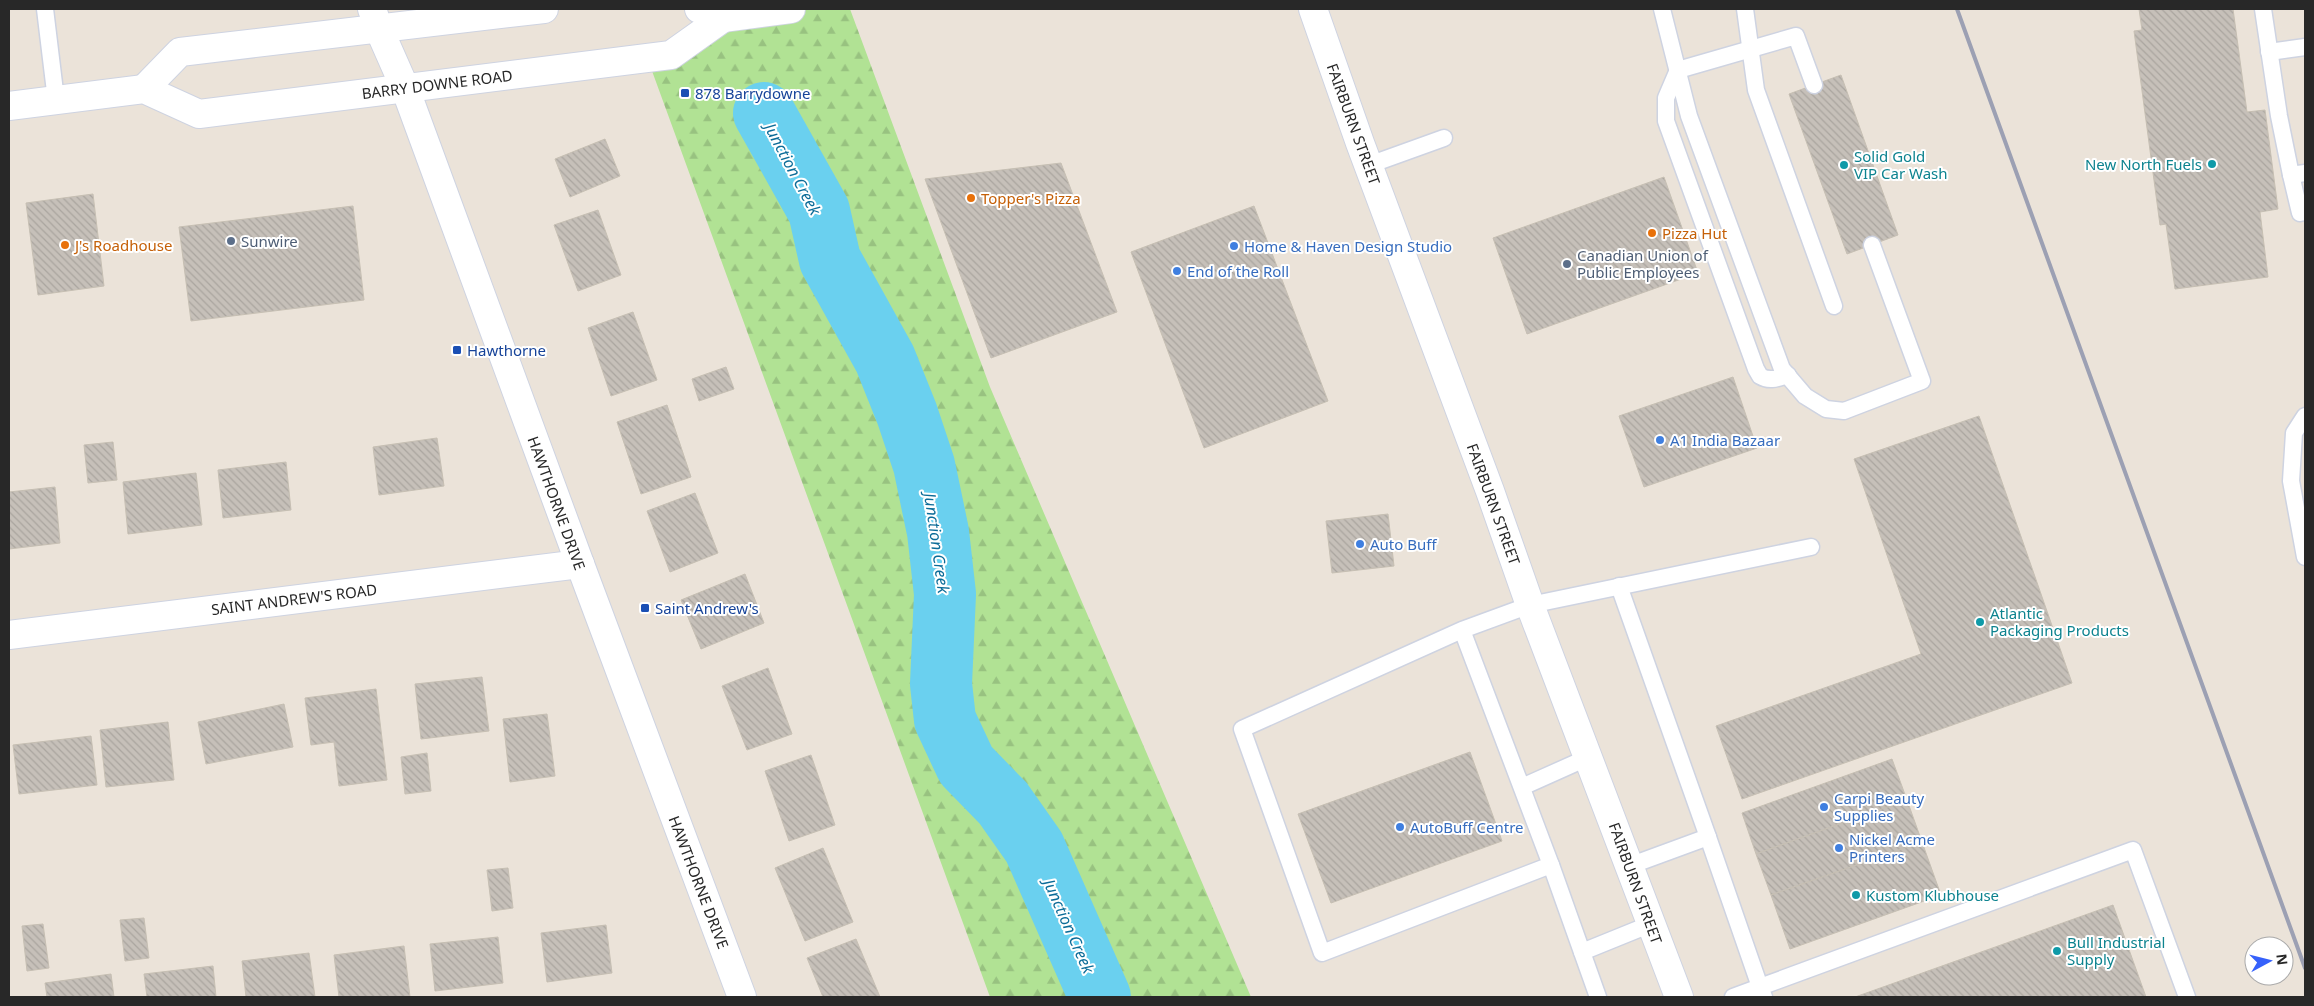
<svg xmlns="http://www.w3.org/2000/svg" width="2314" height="1006" font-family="'Noto Sans',sans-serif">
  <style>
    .forest { fill: url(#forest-firs) }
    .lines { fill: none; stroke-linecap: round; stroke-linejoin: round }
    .river { stroke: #6ad0ef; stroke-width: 62 }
    .building { fill: url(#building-back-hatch); stroke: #c6bfb3 }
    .lane-casing { stroke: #ced3e1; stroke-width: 19 }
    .street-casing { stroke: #ced3e1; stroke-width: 30 }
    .secondary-casing { stroke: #ced3e1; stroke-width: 30 }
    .lane { stroke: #fff; stroke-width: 16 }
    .street { stroke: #fff; stroke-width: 28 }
    .secondary { stroke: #fff; stroke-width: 28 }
    .rail { stroke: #9ca0b3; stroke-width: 4 }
    .transit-dot { fill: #1a4fb4; stroke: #fff; stroke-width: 2 }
    .culture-dot { fill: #0f9aa8; stroke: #fff; stroke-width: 2 }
    .food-dot { fill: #e8710a; stroke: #fff; stroke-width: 2 }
    .service-dot { fill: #5c6f8a; stroke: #fff; stroke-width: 2 }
    .shop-dot { fill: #3f7fe0; stroke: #fff; stroke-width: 2 }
    .labels { text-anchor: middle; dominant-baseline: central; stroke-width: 4; stroke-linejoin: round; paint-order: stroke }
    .street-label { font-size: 15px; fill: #282828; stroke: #fff }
    .transit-label { font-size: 15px; fill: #164399; stroke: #fff; text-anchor: start }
    .culture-label { font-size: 15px; fill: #0d838f; stroke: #fff; text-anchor: start }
    .food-label { font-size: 15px; fill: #c56008; stroke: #fff; text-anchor: start }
    .service-label { font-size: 15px; fill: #4e5e75; stroke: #fff; text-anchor: start }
    .shop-label { font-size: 15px; fill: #366cbe; stroke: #fff; text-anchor: start }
    .water-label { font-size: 16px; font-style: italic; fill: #0c6c98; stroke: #fff }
  </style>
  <defs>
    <pattern id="forest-firs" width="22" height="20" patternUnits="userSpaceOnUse" patternTransform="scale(1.25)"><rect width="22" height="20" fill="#b1e294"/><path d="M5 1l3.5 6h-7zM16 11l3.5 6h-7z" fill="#98c280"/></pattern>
    <pattern id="building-back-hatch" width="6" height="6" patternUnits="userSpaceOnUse" patternTransform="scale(1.25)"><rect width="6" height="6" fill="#c6c0b9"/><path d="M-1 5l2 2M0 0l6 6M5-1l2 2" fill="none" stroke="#aaa59f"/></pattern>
  </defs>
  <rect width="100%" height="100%" fill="#ebe3d9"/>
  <polygon class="forest" points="771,9 850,9 990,387 1251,997 990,997 648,60"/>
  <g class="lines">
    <polyline class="river" points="764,113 819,211 830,260 885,359 907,414 924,465 938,532 945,594 941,684 945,720 966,765 1003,803 1034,847 1100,997"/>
  </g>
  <g class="building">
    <polygon points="2139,9 2233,9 2247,112 2265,110 2278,209 2260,212 2268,277 2175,289 2166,224 2160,225 2134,31 2142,30"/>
    <polygon points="1841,75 1898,235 1847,254 1789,94"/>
    <polygon points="605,139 620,176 570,197 555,159"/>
    <polygon points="1061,163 1117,312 991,358 925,179"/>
    <polygon points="1664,177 1698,273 1527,334 1493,238"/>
    <polygon points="93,194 104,286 38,295 26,203"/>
    <polygon points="353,206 364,300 191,321 179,227"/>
    <polygon points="1254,206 1328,401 1204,448 1131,252"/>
    <polygon points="598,210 621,275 578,291 554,225"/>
    <polygon points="633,312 657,380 611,396 588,328"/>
    <polygon points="726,367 734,389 699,401 692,379"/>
    <polygon points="1733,377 1757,448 1644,487 1619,416"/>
    <polygon points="667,405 691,477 641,494 617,422"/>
    <polygon points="1979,416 2072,683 1742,799 1716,726 1921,654 1854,459"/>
    <polygon points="437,438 444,486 379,495 373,447"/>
    <polygon points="113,442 117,480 88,483 84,445"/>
    <polygon points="286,462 291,510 223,518 218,470"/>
    <polygon points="196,473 202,525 128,534 123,482"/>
    <polygon points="55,487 60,543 9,549 9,492"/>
    <polygon points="695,493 718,553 670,572 647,511"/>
    <polygon points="1388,514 1394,566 1332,573 1326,521"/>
    <polygon points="745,574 764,623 701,649 681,600"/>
    <polygon points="768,668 792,734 747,750 722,686"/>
    <polygon points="482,677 489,731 421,739 415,684"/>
    <polygon points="376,689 387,780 339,786 334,742 311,745 305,698"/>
    <polygon points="284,704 293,747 206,764 198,722"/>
    <polygon points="547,714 555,776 510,782 503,719"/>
    <polygon points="168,722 174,780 106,787 100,730"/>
    <polygon points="91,736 97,785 19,794 13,745"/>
    <polygon points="1470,752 1502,841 1331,903 1298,814"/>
    <polygon points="427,753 431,791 405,794 401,757"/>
    <polygon points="811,755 835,825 789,841 765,771"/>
    <polygon points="1892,759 1907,800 1756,854 1742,813"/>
    <polygon points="1907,800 1922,842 1771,895 1756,854"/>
    <polygon points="1922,842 1941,895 1790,949 1771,895"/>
    <polygon points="823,848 853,922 805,941 775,868"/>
    <polygon points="508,868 513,908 492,911 487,870"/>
    <polygon points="2113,905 2146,997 1855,997"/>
    <polygon points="144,918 149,958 125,961 120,920"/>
    <polygon points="43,924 49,968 27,971 22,926"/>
    <polygon points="606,925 612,973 547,982 541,933"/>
    <polygon points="498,937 503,983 435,991 430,944"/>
    <polygon points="856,939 880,997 823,997 807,958"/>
    <polygon points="404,946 410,997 339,997 334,955"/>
    <polygon points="309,953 315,997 246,997 242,961"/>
    <polygon points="213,966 216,997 147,997 144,974"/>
    <polygon points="111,974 114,997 47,997 45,983"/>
  </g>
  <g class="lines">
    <g class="lane-casing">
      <g id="lane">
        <polyline points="45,9 56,100"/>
        <polyline points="1662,9 1689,116 1782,369 1805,396 1826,409 1844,411 1922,381 1872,245"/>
        <polyline points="1745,9 1756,90 1834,306"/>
        <polyline points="2263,9 2279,116 2291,175 2305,173"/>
        <polyline points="2269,52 2305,47"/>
        <path d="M 1678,70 L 1666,98 L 1666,121 L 1756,369 L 1760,376 C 1770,382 1778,378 1788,375"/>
        <polyline points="1678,70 1796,36 1814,85"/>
        <polyline points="1369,165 1444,138"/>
        <polyline points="2291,175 2300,213 2305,212"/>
        <polyline points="2305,416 2294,433 2291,481 2305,557"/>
        <polyline points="1619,586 1708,837 1629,866"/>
        <polyline points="1462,630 1551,865 1322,953 1242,729 1462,630 1530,605 1811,547"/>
        <polyline points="1522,787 1589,757"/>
        <polyline points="1708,837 1760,987 2133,850 2187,997"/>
        <polyline points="1551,865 1598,997"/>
        <polyline points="1582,952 1651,924"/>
        <polyline points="1733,997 1760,987 1764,997"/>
      </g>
    </g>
    <g class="street-casing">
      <g id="street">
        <polyline points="1313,9 1360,143 1490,491 1530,605 1679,997"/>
        <polyline points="9,635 580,564"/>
      </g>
    </g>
    <g class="secondary-casing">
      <g id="secondary">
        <polyline points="372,9 379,29 405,88 580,564 742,997"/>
        <polyline points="699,9 723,18 791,9"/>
        <polyline points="144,89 180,52 544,9"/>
        <polyline points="9,106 144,89 199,114 671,55 723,18"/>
      </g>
    </g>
    <use href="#lane" class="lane"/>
    <use href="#street" class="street"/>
    <use href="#secondary" class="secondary"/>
    <polyline class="rail" points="1957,9 2305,968"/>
  </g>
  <g class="transit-dot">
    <rect x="680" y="88" width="10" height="10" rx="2.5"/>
    <rect x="452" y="345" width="10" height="10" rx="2.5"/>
    <rect x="640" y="603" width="10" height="10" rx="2.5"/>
  </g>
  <g class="culture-dot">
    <circle cx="2212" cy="164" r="5"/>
    <circle cx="1844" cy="165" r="5"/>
    <circle cx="1980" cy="622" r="5"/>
    <circle cx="1856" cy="895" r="5"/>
    <circle cx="2057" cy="951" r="5"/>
  </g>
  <g class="food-dot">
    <circle cx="971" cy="198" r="5"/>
    <circle cx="1652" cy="233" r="5"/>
    <circle cx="65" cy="245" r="5"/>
  </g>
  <g class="service-dot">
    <circle cx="231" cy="241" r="5"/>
    <circle cx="1567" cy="264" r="5"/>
  </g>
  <g class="shop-dot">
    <circle cx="1234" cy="246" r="5"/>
    <circle cx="1177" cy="271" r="5"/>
    <circle cx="1660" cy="440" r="5"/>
    <circle cx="1360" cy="544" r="5"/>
    <circle cx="1824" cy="807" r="5"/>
    <circle cx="1400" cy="827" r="5"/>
    <circle cx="1839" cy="848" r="5"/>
  </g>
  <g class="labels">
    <g class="street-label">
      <text transform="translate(437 84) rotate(-7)">BARRY DOWNE ROAD</text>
      <text transform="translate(1354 124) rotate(70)">FAIRBURN STREET</text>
      <text transform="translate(557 503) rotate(70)">HAWTHORNE DRIVE</text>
      <text transform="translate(1494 504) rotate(70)">FAIRBURN STREET</text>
      <text transform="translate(294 599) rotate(-7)">SAINT ANDREW'S ROAD</text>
      <text transform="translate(699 882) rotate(69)">HAWTHORNE DRIVE</text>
      <text transform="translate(1636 883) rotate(70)">FAIRBURN STREET</text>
    </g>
    <g class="transit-label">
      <text x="695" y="93">878 Barrydowne</text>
      <text x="467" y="350">Hawthorne</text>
      <text x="655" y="608">Saint Andrew's</text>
    </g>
    <g class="culture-label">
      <text x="1854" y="156">Solid Gold<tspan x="1854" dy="17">VIP Car Wash</tspan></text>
      <text x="2202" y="164" text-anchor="end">New North Fuels</text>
      <text x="1990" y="613">Atlantic<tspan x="1990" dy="17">Packaging Products</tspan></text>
      <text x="1866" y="895">Kustom Klubhouse</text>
      <text x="2067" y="942">Bull Industrial<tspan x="2067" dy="17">Supply</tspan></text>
    </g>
    <g class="food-label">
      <text x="981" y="198">Topper's Pizza</text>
      <text x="1662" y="233">Pizza Hut</text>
      <text x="75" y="245">J's Roadhouse</text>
    </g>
    <g class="service-label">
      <text x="241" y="241">Sunwire</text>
      <text x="1577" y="255">Canadian Union of<tspan x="1577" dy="17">Public Employees</tspan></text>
    </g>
    <g class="shop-label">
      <text x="1244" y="246">Home &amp; Haven Design Studio</text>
      <text x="1187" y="271">End of the Roll</text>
      <text x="1670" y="440">A1 India Bazaar</text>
      <text x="1370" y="544">Auto Buff</text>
      <text x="1834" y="798">Carpi Beauty<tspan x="1834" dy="17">Supplies</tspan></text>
      <text x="1410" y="827">AutoBuff Centre</text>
      <text x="1849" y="839">Nickel Acme<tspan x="1849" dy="17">Printers</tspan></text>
    </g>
    <g class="water-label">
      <text transform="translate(793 169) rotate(62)">Junction Creek</text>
      <text transform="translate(937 543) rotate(82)">Junction Creek</text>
      <text transform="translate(1069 926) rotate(66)">Junction Creek</text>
    </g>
  </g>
  <rect width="2314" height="1006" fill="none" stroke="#282828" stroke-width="20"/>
  <g transform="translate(2269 961) rotate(83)"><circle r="24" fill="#ffffff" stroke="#a9a9a9"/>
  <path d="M0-4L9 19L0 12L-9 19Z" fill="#3661fb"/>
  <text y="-8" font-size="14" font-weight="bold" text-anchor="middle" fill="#282828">N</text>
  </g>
</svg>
